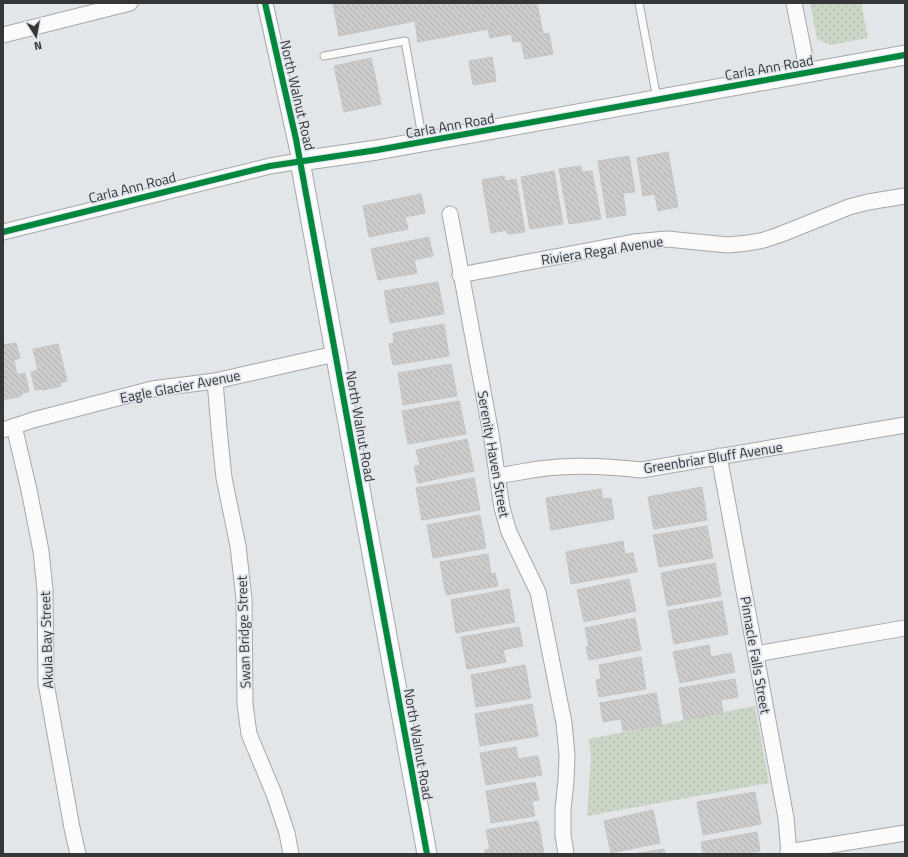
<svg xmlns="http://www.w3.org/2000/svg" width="908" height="857" font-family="'Titillium Web',sans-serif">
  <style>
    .park { fill: url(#park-dots) }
    .building { fill: url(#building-back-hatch); stroke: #c4c4c5 }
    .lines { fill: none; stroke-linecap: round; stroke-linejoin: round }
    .service-casing { stroke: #a5a7a9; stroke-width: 9 }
    .minor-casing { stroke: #a5a7a9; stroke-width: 17 }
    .tertiary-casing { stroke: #a5a7a9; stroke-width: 21 }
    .service { stroke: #fbfbfc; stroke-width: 7 }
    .minor { stroke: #fbfbfc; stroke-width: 15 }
    .tertiary { stroke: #fbfbfc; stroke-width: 19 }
    .cycleway-casing { stroke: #e0e5ec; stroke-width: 8 }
    .cycleway { stroke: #00873e; stroke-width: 6 }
    .labels { text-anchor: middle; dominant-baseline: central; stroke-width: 3.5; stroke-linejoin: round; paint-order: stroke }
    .street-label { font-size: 14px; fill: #343638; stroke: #e0e5ec }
  </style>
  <defs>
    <pattern id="park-dots" width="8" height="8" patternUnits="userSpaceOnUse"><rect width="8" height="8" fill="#ccd6c6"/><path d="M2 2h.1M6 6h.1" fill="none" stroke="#b0b8ab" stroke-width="1.8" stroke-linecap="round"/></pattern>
    <pattern id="building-back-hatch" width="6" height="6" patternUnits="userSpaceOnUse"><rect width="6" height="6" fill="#cccccd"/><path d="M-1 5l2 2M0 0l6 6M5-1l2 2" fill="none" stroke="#b0b0b1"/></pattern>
  </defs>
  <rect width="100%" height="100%" fill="#e3e6e9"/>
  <g class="park">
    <polygon points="810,3 861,3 868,38 831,45 817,39"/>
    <polygon points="755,706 769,783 587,816 591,757 589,739"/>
  </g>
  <g class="building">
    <polygon points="333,3 537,3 543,34 549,33 553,54 525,59 521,41 513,42 511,34 490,38 488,29 418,42 415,21 339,36"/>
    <polygon points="492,57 496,81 473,85 469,61"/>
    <polygon points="371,58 381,104 344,112 334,66"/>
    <polygon points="668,152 678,207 658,211 655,194 643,196 637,158"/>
    <polygon points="629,156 635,192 623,193 626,215 607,218 598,161"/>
    <polygon points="581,166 582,172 592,171 601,219 569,224 559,169"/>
    <polygon points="554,171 563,224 530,229 521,177"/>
    <polygon points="504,176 505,181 516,179 525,232 508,234 507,230 491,233 482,180"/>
    <polygon points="421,194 425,213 405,217 408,229 369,237 363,206"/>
    <polygon points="429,237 433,256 414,260 417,273 378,280 371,249"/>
    <polygon points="438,282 444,314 390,323 384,291"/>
    <polygon points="444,324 449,356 393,365 389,344 394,343 393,333"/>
    <polygon points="16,343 20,358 14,360 17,375 25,373 29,392 22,393 22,395 18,397 3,400 3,345"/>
    <polygon points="58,344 67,381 60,383 61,386 43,390 43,389 35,390 31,372 38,370 33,349"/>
    <polygon points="451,364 457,396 403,405 398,373"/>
    <polygon points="459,401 466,434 408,444 402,411"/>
    <polygon points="467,439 474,471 418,483 414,466 420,465 416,450"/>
    <polygon points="474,478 480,510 422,520 416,488"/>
    <polygon points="702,487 707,520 654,529 648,497"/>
    <polygon points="601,489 603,499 611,498 614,519 551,530 546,498"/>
    <polygon points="480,515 486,548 433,558 427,525"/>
    <polygon points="707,526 713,558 659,567 653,535"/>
    <polygon points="623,541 625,554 633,553 637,572 571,584 566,552"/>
    <polygon points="488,554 491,574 495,573 498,586 446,595 440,562"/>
    <polygon points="715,563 721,596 667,606 661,573"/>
    <polygon points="629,579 636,611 584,622 577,590"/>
    <polygon points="509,589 515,622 456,633 451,600"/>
    <polygon points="722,601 728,634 674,644 668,611"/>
    <polygon points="635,618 641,650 589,660 586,647 589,647 585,628"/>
    <polygon points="519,627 523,646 503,650 506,662 467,669 461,637"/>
    <polygon points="709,645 711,657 731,653 735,672 680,683 673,652"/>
    <polygon points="641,657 646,689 599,697 596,680 601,679 599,665"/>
    <polygon points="525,665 531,698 476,707 471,675"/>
    <polygon points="735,679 738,697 721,700 723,713 684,720 679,688"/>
    <polygon points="656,693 662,725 623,731 621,719 603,722 600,703"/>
    <polygon points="532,704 538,736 480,746 475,714"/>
    <polygon points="516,747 518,759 538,756 542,775 486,785 480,753"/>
    <polygon points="535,782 539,800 532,801 535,816 491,823 486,791"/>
    <polygon points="755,792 761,824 703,835 697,802"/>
    <polygon points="653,810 660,843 611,853 604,821"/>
    <polygon points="538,821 544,854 485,854 485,850 490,849 486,830"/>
    <polygon points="757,832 760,851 745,854 703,854 701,842"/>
    <polygon points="664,849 665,854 633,854"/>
  </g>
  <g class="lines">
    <g class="service-casing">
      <g id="service">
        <polyline points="639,3 657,99"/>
        <polyline points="324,56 405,41 423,142"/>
      </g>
    </g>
    <g class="minor-casing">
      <g id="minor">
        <polyline points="794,3 808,73"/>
        <polyline points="3,35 130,3"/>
        <polyline points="450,214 491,434 502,508 509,532 538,592 564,723 567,755 566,781 563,809 563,835 566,854"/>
        <polyline points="3,232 270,166 300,161 265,3"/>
        <polyline points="460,275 634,242 667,239 728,245 748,243 764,240 779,235 849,207 868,202 905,196"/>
        <polyline points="215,381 219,429 224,478 238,546 244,599 245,704 249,734 274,794 287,833 291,854"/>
        <polyline points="14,426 29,490 41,551 45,590 46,683 72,828 78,854"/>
        <polyline points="3,430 33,420 152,389 215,381 335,354"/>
        <polyline points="719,456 786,818 789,854"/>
        <path d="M 497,476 C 511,474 525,471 539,469 C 573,464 607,466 641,470 L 905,425"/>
        <polyline points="756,654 905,628"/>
        <polyline points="788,852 905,833"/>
      </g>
    </g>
    <g class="tertiary-casing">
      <polyline id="tertiary" points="427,854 300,161 377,150 905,55"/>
    </g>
    <use href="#service" class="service"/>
    <use href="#minor" class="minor"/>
    <use href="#tertiary" class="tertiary"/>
    <g class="cycleway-casing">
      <g id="cycleway">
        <polyline points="265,3 296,139 427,854"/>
        <polyline points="3,232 270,166 377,150 905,55"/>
      </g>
    </g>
    <use href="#cycleway" class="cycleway"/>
  </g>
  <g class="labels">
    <g class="street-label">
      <text transform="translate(769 67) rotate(-10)">Carla Ann Road</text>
      <text transform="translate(298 95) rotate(77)">North Walnut Road</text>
      <text transform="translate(450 125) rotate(-10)">Carla Ann Road</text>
      <text transform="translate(132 187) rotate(-14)">Carla Ann Road</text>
      <text transform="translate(602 250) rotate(-9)">Riviera Regal Avenue</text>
      <text transform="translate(180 386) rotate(-11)">Eagle Glacier Avenue</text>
      <text transform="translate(361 426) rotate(80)">North Walnut Road</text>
      <text transform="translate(494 454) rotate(80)">Serenity Haven Street</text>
      <text transform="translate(713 457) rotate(-9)">Greenbriar Bluff Avenue</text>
      <text transform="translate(243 632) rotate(-92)">Swan Bridge Street</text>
      <text transform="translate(46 640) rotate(-92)">Akula Bay Street</text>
      <text transform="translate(756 655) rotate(80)">Pinnacle Falls Street</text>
      <text transform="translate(419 744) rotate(80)">North Walnut Road</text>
    </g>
  </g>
  <rect width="908" height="857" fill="none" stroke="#343638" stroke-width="8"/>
  <g transform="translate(36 36) rotate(169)" stroke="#e0e5ec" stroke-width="3" paint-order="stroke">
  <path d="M0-3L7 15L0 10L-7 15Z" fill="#343638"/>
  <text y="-6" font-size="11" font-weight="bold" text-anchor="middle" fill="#343638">N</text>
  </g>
</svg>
